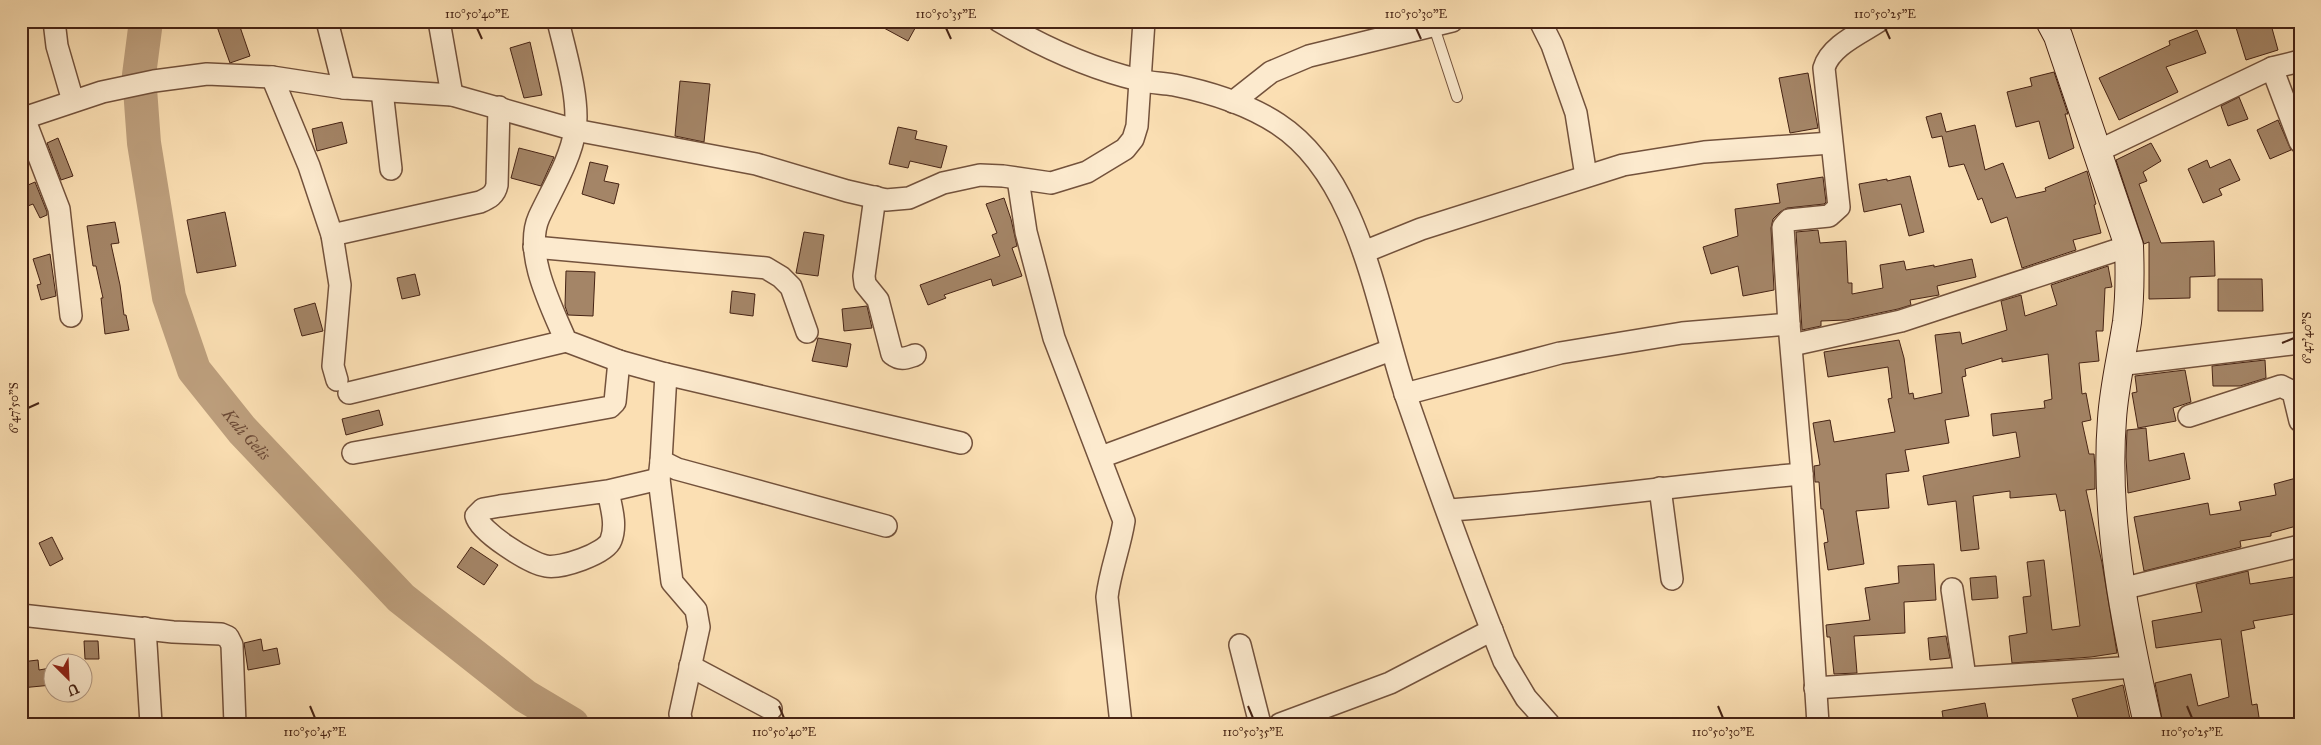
<svg xmlns="http://www.w3.org/2000/svg" width="2321" height="745" font-family="'IM FELL Great Primer',serif">
  <style>
    .lines { fill: none; stroke-linecap: round; stroke-linejoin: round }
    .river { stroke: #bd9f7d; stroke-width: 34 }
    .building { fill: #a48567; stroke: #462314 }
    .lane-casing { stroke: #73523c; stroke-width: 12 }
    .street-casing { stroke: #73523c; stroke-width: 24 }
    .secondary-casing { stroke: #462314; stroke-width: 30 }
    .lane { stroke: #fceace; stroke-width: 10 }
    .street { stroke: #fceace; stroke-width: 21 }
    .secondary { stroke: #fceace; stroke-width: 28 }
    .ticks { fill: none; stroke: #462314; stroke-width: 2 }
    .labels { text-anchor: middle; dominant-baseline: central; stroke-width: 5; stroke-linejoin: round; paint-order: stroke }
    .water-label { font-size: 16px; font-style: italic; fill: #6a4834; stroke: #fceace }
    .neatline { fill: none; stroke: #462314; stroke-width: 2 }
    .ticks-label { font-size: 12px; text-anchor: middle; fill: #462314 }
  </style>
  <rect width="100%" height="100%" fill="#fbdfb3"/>
  <filter id="stains"><feTurbulence type="fractalNoise" baseFrequency=".004" numOctaves="4"/><feColorMatrix values="0 0 0 0 .2 0 0 0 0 .09 0 0 0 0 .02 0 0 0 .5 -.17"/></filter>
  <radialGradient id="worn" r=".72"><stop offset=".6" stop-color="#630" stop-opacity="0"/><stop offset="1" stop-color="#630" stop-opacity=".3"/></radialGradient>
  <g class="lines">
    <path class="river" id="s1" d="M 146,21 L 139,75 L 144,143 L 169,297 L 194,370 L 242,430 L 401,598 L 525,696 L 572,724"/>
  </g>
  <g class="building">
    <polygon points="215,21 238,21 250,56 230,63"/>
    <polygon points="871,21 919,21 908,41"/>
    <polygon points="2234,21 2270,21 2278,50 2246,60"/>
    <polygon points="2197,30 2206,53 2166,67 2178,92 2119,120 2099,78 2170,45 2169,41"/>
    <polygon points="530,42 542,95 524,98 510,48"/>
    <polygon points="2054,72 2068,114 2065,114 2074,148 2049,159 2039,121 2016,127 2007,92 2032,86 2030,78"/>
    <polygon points="1808,73 1818,128 1790,133 1779,78"/>
    <polygon points="680,81 710,84 704,142 675,136"/>
    <polygon points="2239,97 2248,119 2228,126 2221,106"/>
    <polygon points="1941,113 1946,132 1975,125 1985,170 2003,163 2016,198 2046,191 2045,188 2087,171 2096,204 2094,205 2101,233 2073,240 2076,250 2022,268 2007,217 1991,223 1982,198 1978,200 1964,164 1949,167 1942,136 1932,138 1926,117"/>
    <polygon points="2278,120 2291,150 2270,159 2257,130"/>
    <polygon points="342,122 347,143 317,151 312,129"/>
    <polygon points="898,127 917,131 915,139 947,146 941,168 910,161 908,168 889,164"/>
    <polygon points="58,138 73,176 61,180 47,143"/>
    <polygon points="2151,143 2161,161 2143,172 2147,181 2139,184 2161,243 2214,241 2215,276 2190,277 2190,298 2149,299 2149,242 2144,244 2116,160"/>
    <polygon points="519,148 554,157 541,186 511,178"/>
    <polygon points="2230,159 2240,180 2219,189 2222,195 2203,203 2188,169 2207,160 2210,168"/>
    <polygon points="590,162 608,166 604,181 619,184 614,204 582,194"/>
    <polygon points="1910,176 1924,232 1909,236 1901,204 1864,212 1859,184 1887,179 1887,181"/>
    <polygon points="1823,177 1826,202 1824,204 1787,208 1780,212 1773,219 1771,228 1774,290 1743,296 1738,266 1711,274 1703,247 1738,236 1735,209 1780,203 1777,184"/>
    <polygon points="35,182 47,212 47,215 40,218 33,204 25,207 21,199 21,188"/>
    <polygon points="1004,198 1011,219 1017,246 1012,248 1022,276 993,286 991,279 944,295 946,298 928,305 920,285 1000,256 992,235 997,233 986,204"/>
    <polygon points="225,212 236,266 197,273 187,220"/>
    <polygon points="115,222 119,243 111,244 120,285 124,315 126,315 129,330 105,334 101,298 103,298 96,266 93,266 87,226"/>
    <polygon points="1818,230 1820,243 1846,241 1848,283 1852,283 1852,294 1883,288 1880,265 1904,261 1906,270 1934,265 1934,267 1972,259 1976,277 1937,286 1939,295 1910,300 1911,305 1898,309 1846,320 1821,321 1821,326 1802,330 1796,232"/>
    <polygon points="804,232 824,235 818,276 796,273"/>
    <polygon points="50,254 56,296 41,300 37,285 41,284 33,259"/>
    <polygon points="2108,266 2112,287 2105,288 2103,331 2096,331 2099,361 2079,363 2082,394 2086,393 2091,420 2082,422 2089,454 2094,454 2095,469 2095,489 2086,490 2102,563 2117,653 2091,657 2012,663 2009,636 2027,633 2023,597 2031,596 2027,562 2044,560 2052,630 2080,626 2065,510 2060,511 2056,494 2010,498 2010,491 1973,496 1979,549 1961,551 1956,501 1928,505 1923,476 2020,457 2016,432 1993,436 1991,414 2045,408 2044,401 2052,399 2048,354 2002,362 2002,358 1965,369 1966,376 1962,377 1969,416 1945,420 1949,443 1905,450 1909,471 1886,474 1889,508 1856,511 1864,564 1828,570 1824,543 1828,542 1823,509 1821,509 1819,482 1815,482 1814,466 1820,465 1813,423 1830,420 1834,442 1895,432 1888,399 1892,398 1888,367 1828,377 1824,352 1899,340 1904,358 1909,394 1913,393 1914,399 1942,393 1935,335 1960,332 1962,344 2007,330 2001,301 2021,295 2025,316 2057,305 2051,285"/>
    <polygon points="566,271 595,272 593,316 568,315 565,306"/>
    <polygon points="415,274 420,295 402,299 397,278"/>
    <polygon points="2218,279 2262,279 2263,311 2218,311"/>
    <polygon points="732,291 755,294 753,316 730,313"/>
    <polygon points="315,303 323,331 302,336 294,309"/>
    <polygon points="867,306 872,328 844,331 842,309"/>
    <polygon points="818,338 851,344 847,367 812,361"/>
    <polygon points="2265,360 2266,378 2240,386 2213,386 2212,366"/>
    <polygon points="2185,370 2191,402 2173,408 2176,421 2138,428 2132,393 2137,392 2135,376"/>
    <polygon points="379,410 383,425 346,435 342,419"/>
    <polygon points="2146,428 2149,461 2184,453 2190,479 2128,493 2126,457 2127,430"/>
    <polygon points="2300,477 2300,525 2271,533 2271,536 2240,541 2241,547 2144,571 2134,517 2208,503 2210,515 2241,510 2239,502 2276,495 2274,484"/>
    <polygon points="52,537 63,559 50,566 39,543"/>
    <polygon points="471,547 498,565 484,585 457,567"/>
    <polygon points="1934,564 1936,600 1904,602 1905,633 1854,636 1857,673 1834,674 1830,637 1827,637 1826,625 1870,620 1865,588 1899,583 1898,566"/>
    <polygon points="2248,571 2250,584 2300,576 2300,613 2253,621 2255,628 2241,631 2252,705 2257,704 2260,724 2163,724 2155,683 2191,674 2198,706 2229,697 2221,639 2156,648 2152,621 2202,612 2196,584"/>
    <polygon points="1996,576 1998,598 1972,600 1970,578"/>
    <polygon points="1946,636 1950,658 1930,660 1928,638"/>
    <polygon points="261,639 263,651 277,648 280,664 248,670 244,643"/>
    <polygon points="84,641 98,641 99,659 85,659"/>
    <polygon points="38,660 39,670 50,668 52,685 21,688 21,662"/>
    <polygon points="2123,685 2131,724 2080,724 2072,699"/>
    <polygon points="1985,703 1989,724 1944,724 1942,711"/>
  </g>
  <g class="lines">
    <g class="lane-casing">
      <polyline id="lane" points="1434,27 1457,97"/>
    </g>
    <g class="street-casing">
      <g id="street">
        <polyline points="54,21 57,46 73,101"/>
        <polyline points="327,21 344,88"/>
        <polyline points="439,21 452,95"/>
        <path d="M 558,21 C 565,51 580,100 575,130 C 571,159 551,191 539,217 C 523,253 552,308 566,341 L 619,361 L 666,374"/>
        <path d="M 999,21 C 1043,47 1089,68 1139,80 C 1150,83 1162,83 1174,85 C 1209,92 1249,105 1278,124 C 1362,179 1377,313 1408,402 C 1438,489 1470,576 1504,661 L 1526,698 L 1549,724"/>
        <polyline points="1540,21 1552,45 1576,113 1586,176"/>
        <polyline points="2272,68 2300,142"/>
        <polyline points="272,77 309,166 332,235 340,285 333,366 337,380"/>
        <polyline points="382,91 391,169"/>
        <polyline points="1233,102 1271,72 1309,56 1452,21"/>
        <polyline points="24,118 59,209 71,316"/>
        <polyline points="21,119 102,92 154,81 207,74 272,77 344,88 452,95 575,130 756,164 847,191 886,200 909,198 943,183 980,175 1003,176 1051,183 1087,172 1125,149 1133,139 1137,126 1144,21"/>
        <polyline points="2096,152 2272,68 2300,61"/>
        <path d="M 1018,179 L 1026,232 L 1054,338 L 1124,521 C 1120,547 1110,571 1107,597 L 1121,724"/>
        <path d="M 875,197 L 864,276 L 865,284 L 878,300 L 892,354 C 901,361 906,358 915,355"/>
        <path d="M 332,235 L 480,202 C 489,198 495,195 497,185 L 499,107"/>
        <polyline points="534,247 766,268 781,277 791,287 807,332"/>
        <polyline points="1364,252 1421,229 1623,165 1704,152 1831,143"/>
        <polyline points="1792,345 1901,321 2129,246"/>
        <polyline points="2118,365 2300,343"/>
        <polyline points="349,393 566,341"/>
        <polyline points="1405,394 1560,353 1682,333 1789,324"/>
        <polyline points="2189,416 2281,386 2293,392 2300,421"/>
        <polyline points="353,453 610,407 615,402 619,361"/>
        <polyline points="1101,457 1391,350"/>
        <polyline points="661,461 666,374 961,443"/>
        <polyline points="1660,488 1672,579"/>
        <path d="M 608,491 L 500,506 L 483,509 L 476,516 C 480,532 529,563 546,566 C 560,569 606,554 611,540 C 617,524 611,507 608,491 L 659,479"/>
        <path d="M 1448,510 C 1567,502 1684,484 1802,474"/>
        <polyline points="1952,589 1965,677"/>
        <polyline points="2121,589 2300,546"/>
        <polyline points="21,615 173,632 221,634 228,637 232,645 235,724"/>
        <polyline points="145,628 151,724"/>
        <polyline points="1240,645 1260,724"/>
        <polyline points="690,666 771,709"/>
        <polyline points="1815,688 2135,667"/>
        <polyline points="682,724 680,714 699,627 696,610 672,582 659,479 661,461 677,469 886,526"/>
        <polyline points="1280,724 1390,683 1492,630"/>
        <path d="M 1818,724 L 1802,474 L 1789,324 L 1783,227 L 1789,220 L 1829,216 L 1839,207 L 1824,68 C 1830,46 1861,33 1879,21"/>
      </g>
    </g>
    <g class="secondary-casing">
      <path id="secondary" d="M 2050,21 L 2058,36 L 2129,246 C 2130,272 2130,297 2127,322 C 2122,355 2114,387 2112,419 C 2104,519 2126,627 2148,724"/>
    </g>
    <use href="#lane" class="lane"/>
    <use href="#street" class="street"/>
    <use href="#secondary" class="secondary"/>
  </g>
  <path class="ticks" d="M 477,28 L 482,39M 946,28 L 951,39M 1416,28 L 1421,39M 1885,28 L 1890,39M 2282,343 L 2294,338M 28,408 L 39,403M 310,706 L 315,718M 779,706 L 784,718M 1248,706 L 1253,718M 1718,706 L 1723,718M 2187,706 L 2192,718"/>
  <g class="labels">
    <g class="water-label">
      <text stroke="none"><textPath href="#s1" startOffset="439">Kali Gelis</textPath></text>
    </g>
  </g>
  <rect width="2321" height="745" fill="none" stroke="#fbdfb3" stroke-width="55"/>
  <g transform="translate(68 678) rotate(156)"><circle r="24" fill="#fceace" stroke="#b39a84"/>
  <path d="M0-4L9 19L0 12L-9 19Z" fill="#8f2418"/>
  <text y="-8" font-size="14" font-weight="bold" text-anchor="middle" fill="#462314">U</text>
  </g>
  <rect x="28" y="28" width="2266" height="690" class="neatline"/>
  <g class="ticks-label">
    <text x="477" y="18">110°50'40"E</text>
    <text x="946" y="18">110°50'35"E</text>
    <text x="1416" y="18">110°50'30"E</text>
    <text x="1885" y="18">110°50'25"E</text>
    <text transform="translate(2307 338) rotate(-90)" y="4">6°47'40"S</text>
    <text transform="translate(14 408) rotate(-90)" y="4">6°47'50"S</text>
    <text x="315" y="736">110°50'45"E</text>
    <text x="784" y="736">110°50'40"E</text>
    <text x="1253" y="736">110°50'35"E</text>
    <text x="1723" y="736">110°50'30"E</text>
    <text x="2192" y="736">110°50'25"E</text>
  </g>
  <rect width="100%" height="100%" filter="url(#stains)"/>
  <rect width="100%" height="100%" fill="url(#worn)"/>
</svg>
